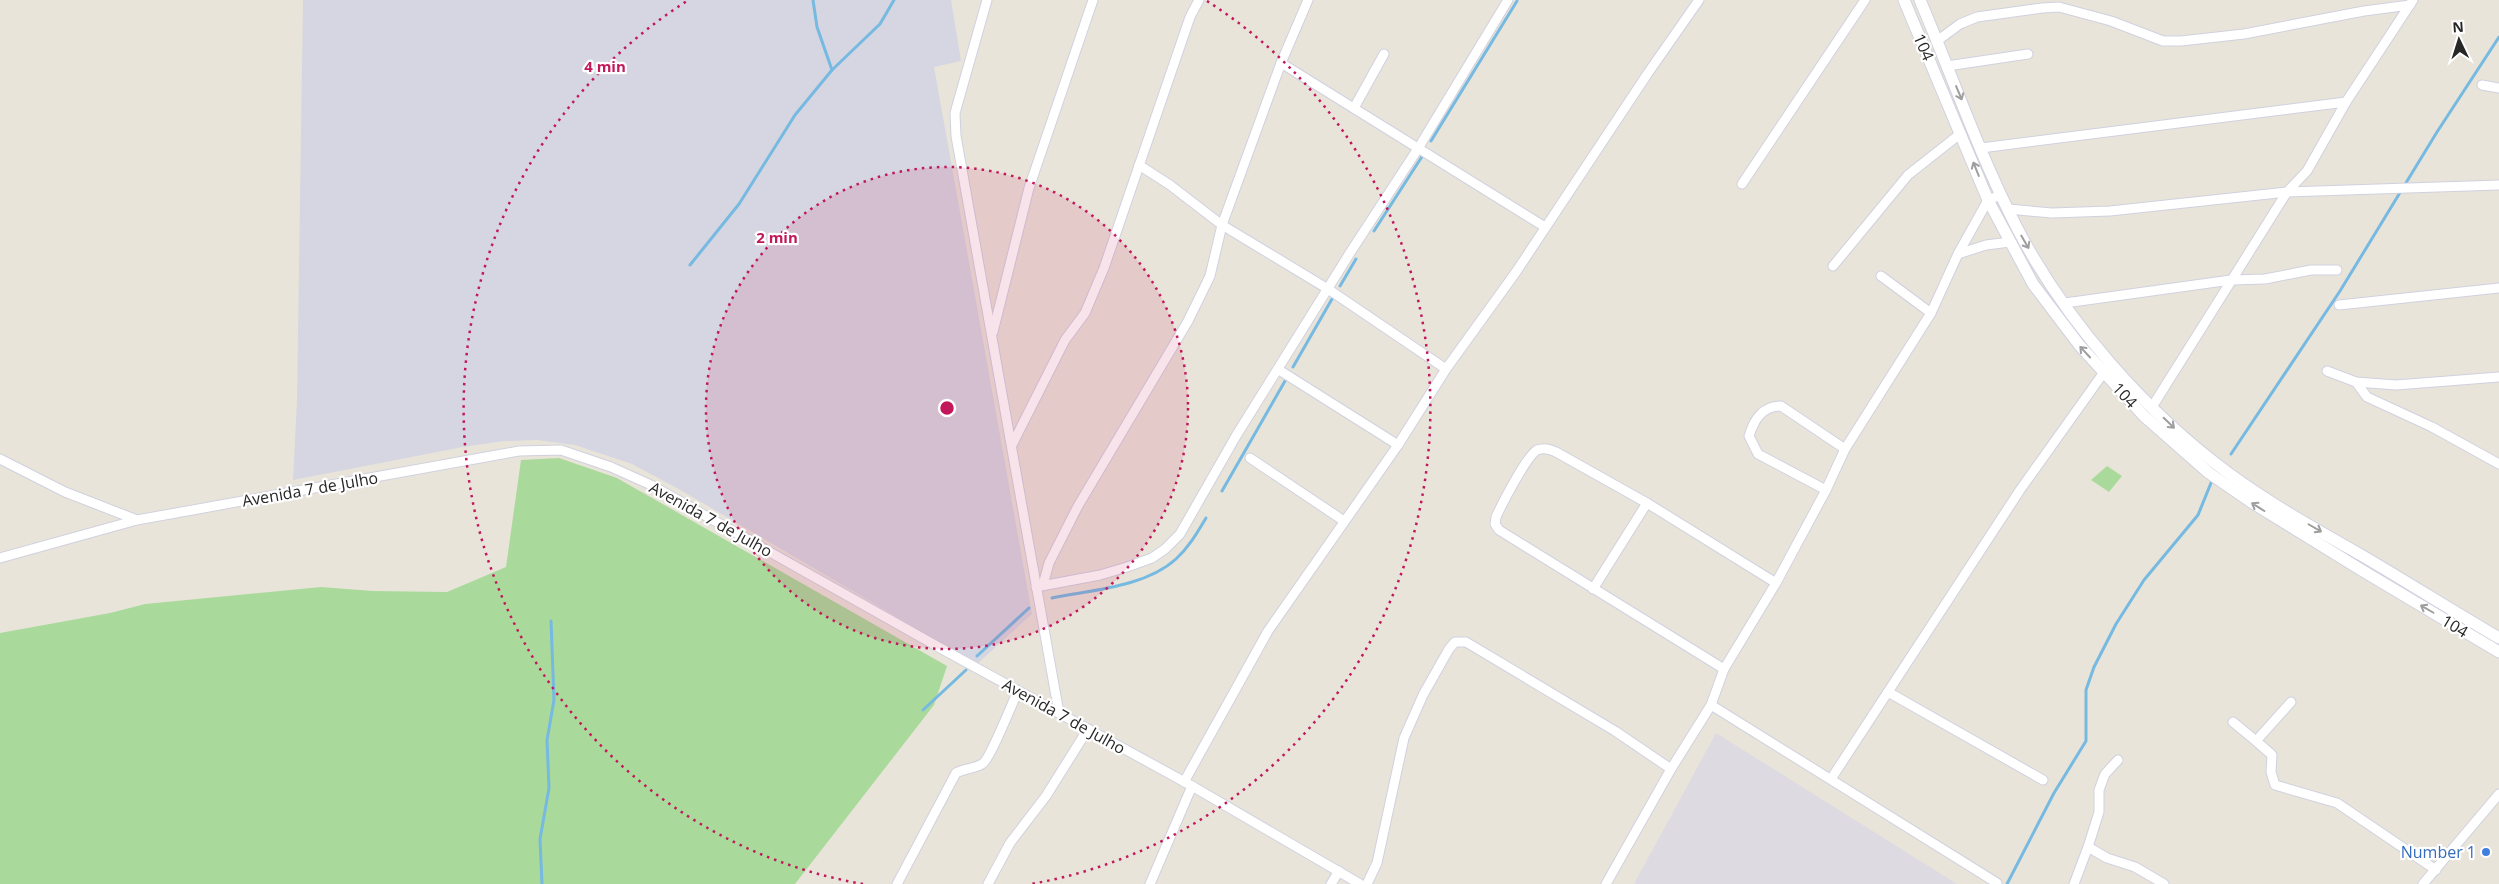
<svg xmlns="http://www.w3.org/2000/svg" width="2499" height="884" font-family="'Open Sans',sans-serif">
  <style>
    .industrial { fill: #dddae1 }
    .airport { fill: #d5d6e1 }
    .green { fill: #aada9b }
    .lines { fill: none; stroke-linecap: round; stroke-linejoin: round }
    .stream { stroke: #76b9e1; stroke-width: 3 }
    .minor-casing { stroke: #d0d1df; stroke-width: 11 }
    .tertiary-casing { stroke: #d0d1df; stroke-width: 13 }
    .minor { stroke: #fff; stroke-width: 9 }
    .tertiary { stroke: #fff; stroke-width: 11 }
    .oneway { stroke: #9e9e9e }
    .ring { fill: none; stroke: #c2185b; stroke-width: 2.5; stroke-dasharray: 2.5 5 }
    .shop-dot { fill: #3f7fe0; stroke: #fff; stroke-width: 2 }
    .labels { text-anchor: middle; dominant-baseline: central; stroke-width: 4.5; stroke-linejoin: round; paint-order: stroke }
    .street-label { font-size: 16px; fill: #272727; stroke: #fff }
    .shop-label { font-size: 16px; fill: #366cbe; stroke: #fff; text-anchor: end }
    .centre { fill: #c2185b; stroke: #fff; stroke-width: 2.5 }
    .ring-label { font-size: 15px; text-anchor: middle; font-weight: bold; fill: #c2185b; stroke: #fff; stroke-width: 4.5; stroke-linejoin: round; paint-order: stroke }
  </style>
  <rect width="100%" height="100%" fill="#e9e4da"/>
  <polygon class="industrial" points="1716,733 1957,884 1634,884"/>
  <polygon class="airport" points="303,0 951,0 961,61 934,67 1032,614 977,664 684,492 632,464 575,445 537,440 504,441 463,447 293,480 297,400"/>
  <g class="green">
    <polygon points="559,458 617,478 947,666 934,705 795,884 0,884 0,633 110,613 145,604 321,587 373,591 447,592 506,567 521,460"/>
    <polygon points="2107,466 2122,476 2109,492 2091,480"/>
  </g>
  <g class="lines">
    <g class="stream">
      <polyline points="813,0 817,27 832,70"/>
      <polyline points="1431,141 1517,1"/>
      <polyline points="1374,231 1423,155"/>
      <polyline points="690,265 739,204 795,115 832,70 880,24 894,0"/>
      <polyline points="1340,286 1356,259"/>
      <polyline points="1293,367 1332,299"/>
      <polyline points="2231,454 2340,291 2437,132 2499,37"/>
      <polyline points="1222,491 1285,381"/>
      <path d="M 1052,598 C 1092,590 1145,587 1176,559 C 1189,547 1197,533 1206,518"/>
      <polyline points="977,656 1029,608"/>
      <polyline points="923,710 966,670"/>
      <polyline points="542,884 540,839 549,788 547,740 554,700 551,621"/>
      <polyline points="2007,884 2054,793 2086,741 2086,690 2094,667 2116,624 2144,580 2198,515 2211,483"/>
    </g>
    <g class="minor-casing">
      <g id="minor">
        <polyline points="987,0 955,113 956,136 1059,713"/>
        <polyline points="1937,41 1960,24 1977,17 2042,8 2059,7 2111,21 2163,41 2181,41 2244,34 2364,11 2410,5"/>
        <polyline points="1281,63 1545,227"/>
        <polyline points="1947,66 2028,54"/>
        <polyline points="2482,85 2499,88"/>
        <polyline points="1354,108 1384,54"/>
        <polyline points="1981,148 2346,102"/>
        <polyline points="1139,165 1170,185 1222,225 1328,289 1446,369"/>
        <polyline points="1742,184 1865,0"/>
        <polyline points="2008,209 2052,213 2110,211 2287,192 2499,185"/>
        <polyline points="1958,254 1986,245 2010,242"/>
        <polyline points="1833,266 1908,175 1960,134"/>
        <polyline points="1881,276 1931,313"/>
        <polyline points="2065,303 2231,280 2265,279 2311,270 2337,270"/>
        <polyline points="2339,305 2499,288"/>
        <polyline points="993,332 1029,188 1093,0"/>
        <polyline points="1279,370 1398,445"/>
        <polyline points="2327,371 2356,382 2396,385 2499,377"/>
        <polyline points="2356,382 2367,397 2432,427 2499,464"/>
        <polyline points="2152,407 2287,192 2307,171 2346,102 2413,0"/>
        <polyline points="1012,445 1065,340 1085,313 1104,268 1190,17 1199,0"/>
        <polyline points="1250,458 1344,521"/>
        <polyline points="0,459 65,492 137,520"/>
        <path d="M 1826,490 L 1758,454 L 1749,436 C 1754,420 1762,406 1781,406 L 1845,449"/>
        <polyline points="0,558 137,520 519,451 561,450 611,467 651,485 942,649 1192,786 1360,884"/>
        <polyline points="1043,585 1049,563 1078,506 1188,321 1210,276 1222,225 1281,63 1308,0"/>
        <polyline points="1036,587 1100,575 1127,567 1152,558 1165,549 1180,534 1236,436 1348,256 1419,147 1508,0"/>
        <polyline points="1593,589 1647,503"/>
        <path d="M 1724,669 L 1499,530 L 1495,524 L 1496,517 C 1502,504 1526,457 1537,450 C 1544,447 1550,449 1556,452 L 1647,503 L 1776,583"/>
        <polyline points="1888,692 2043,780"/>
        <polyline points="2291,702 2256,741 2272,755 2271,772 2275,785 2337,803 2436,870"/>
        <polyline points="1711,705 1724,669 1776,583 1826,490 1845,449 1931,313 1958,254 1988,200 2001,195"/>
        <polyline points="2233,722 2256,741"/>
        <polyline points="2118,760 2105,774 2099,790 2099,812 2088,847 2107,858 2135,867 2164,884"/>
        <polyline points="1831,779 2020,490 2107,368"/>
        <polyline points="1184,782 1268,631 1398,445 1446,369 1516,272 1648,73 1699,0"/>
        <path d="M 897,884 L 956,773 C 965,768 974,769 982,764 C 990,760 1012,703 1018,691"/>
        <polyline points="988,884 1010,843 1046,796 1088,729"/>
        <polyline points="1150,884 1192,786"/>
        <polyline points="1331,884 1339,871"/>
        <polyline points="1367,884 1377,863 1404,738 1423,695 1449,649 1455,642 1466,642 1615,731 1671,769"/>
        <polyline points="1606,884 1671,769 1711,705 1997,883"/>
        <polyline points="2074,884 2088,847"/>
        <polyline points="2423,884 2499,794"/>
      </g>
    </g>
    <g class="tertiary-casing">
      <g id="tertiary">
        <polyline points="1904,0 1988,200 2033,284 2080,346 2144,416 2209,473 2251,502 2363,571 2499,652"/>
        <path d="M 1920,0 C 1952,75 1979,154 2016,226 C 2065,321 2146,413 2231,475 C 2272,505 2317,530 2361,555 C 2407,582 2453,611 2499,638"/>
      </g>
    </g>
    <use href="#minor" class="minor"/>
    <use href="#tertiary" class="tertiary"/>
  </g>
  <defs><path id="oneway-shaft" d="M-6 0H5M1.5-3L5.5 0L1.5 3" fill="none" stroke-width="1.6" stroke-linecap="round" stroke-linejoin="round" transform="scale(1.25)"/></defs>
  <g class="oneway">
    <use href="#oneway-shaft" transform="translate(1959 93) rotate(67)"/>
    <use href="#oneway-shaft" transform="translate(1976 169) rotate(-112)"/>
    <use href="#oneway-shaft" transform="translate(2025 242) rotate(60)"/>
    <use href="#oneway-shaft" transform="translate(2085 352) rotate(-133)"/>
    <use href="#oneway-shaft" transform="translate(2169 423) rotate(44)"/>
    <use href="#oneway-shaft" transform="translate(2258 507) rotate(-148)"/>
    <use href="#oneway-shaft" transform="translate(2315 528) rotate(30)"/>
    <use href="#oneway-shaft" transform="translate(2427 609) rotate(-150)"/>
  </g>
  <circle cx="947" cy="408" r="241" fill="#c2185b" fill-opacity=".12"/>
  <g class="ring">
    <circle cx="947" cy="408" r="241"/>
    <path d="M863 884A483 483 0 0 1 687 1M1207 1A483 483 0 0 1 1031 884"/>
  </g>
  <circle class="shop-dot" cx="2486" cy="852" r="5"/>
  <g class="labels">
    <g class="street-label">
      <text transform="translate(1924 47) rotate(67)">104</text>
      <text transform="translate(2125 395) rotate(47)">104</text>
      <text transform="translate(310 489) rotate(-10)">Avenida 7 de Julho</text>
      <text transform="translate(711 519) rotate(29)">Avenida 7 de Julho</text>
      <text transform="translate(2455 626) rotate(31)">104</text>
      <text transform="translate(1064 716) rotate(29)">Avenida 7 de Julho</text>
    </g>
    <g class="shop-label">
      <text x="2476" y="852">Number 1</text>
    </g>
  </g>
  <circle cx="947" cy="408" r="8" class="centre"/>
  <g class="ring-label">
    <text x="605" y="72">4 min</text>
    <text x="777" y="243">2 min</text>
  </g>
  <g transform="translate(2459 40) rotate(356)" stroke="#ffffff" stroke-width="4" paint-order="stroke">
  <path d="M0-4L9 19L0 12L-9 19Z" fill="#272727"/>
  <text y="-8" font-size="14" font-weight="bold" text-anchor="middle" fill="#272727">N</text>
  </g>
</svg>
